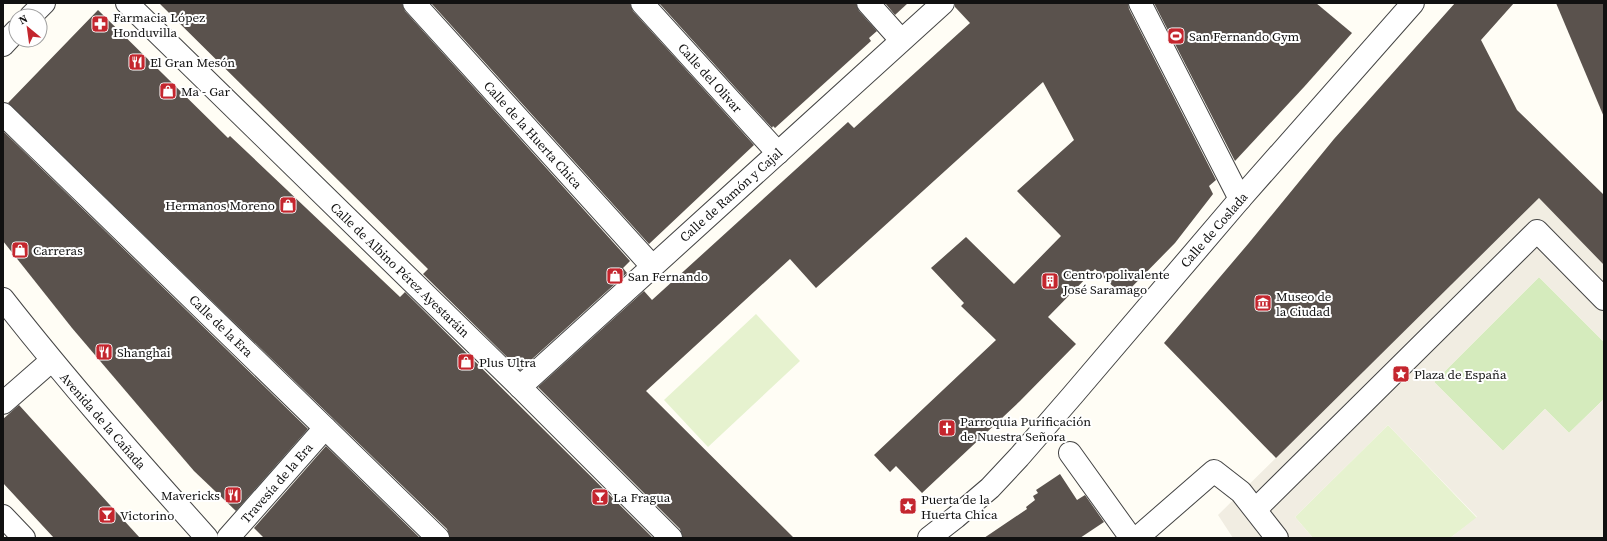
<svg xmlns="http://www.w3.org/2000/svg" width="1607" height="541" font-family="'Source Serif 4',serif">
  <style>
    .green { fill: #d5ebbd }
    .pitch { fill: #e6f2cf }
    .plaza { fill: #f1ede2 }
    .building { fill: #5a524d }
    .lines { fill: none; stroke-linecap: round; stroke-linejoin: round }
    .minor-casing { stroke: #444; stroke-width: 24 }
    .minor { stroke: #fff; stroke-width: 22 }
    .labels { text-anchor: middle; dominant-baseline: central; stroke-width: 4; stroke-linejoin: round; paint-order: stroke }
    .poi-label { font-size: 13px; fill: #111; stroke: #fff; text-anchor: start }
    .street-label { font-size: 13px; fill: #111; stroke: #fff }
  </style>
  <rect width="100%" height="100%" fill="#fffdf5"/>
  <polygon class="green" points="1539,277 1604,342 1604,399 1569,433 1545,409 1503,451 1434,382"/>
  <g class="pitch">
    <polygon points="756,314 800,361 708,447 664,400"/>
    <polygon points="1388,425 1477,518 1450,538 1313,538 1295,517"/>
  </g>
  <polygon class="plaza" points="1539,198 1604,265 1604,342 1539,277 1434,382 1503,451 1545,409 1569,433 1604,399 1604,538 1450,538 1477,517 1388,425 1295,517 1313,538 1233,538 1218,515"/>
  <g class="building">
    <polygon points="159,3 402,3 405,11 630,261 623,268 627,273 520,370 423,274 428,269"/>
    <polygon points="431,3 630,3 633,11 754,145 649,244"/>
    <polygon points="659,3 856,3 859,11 877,31 869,38 871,41 775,128 773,126 772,128"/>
    <polygon points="885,3 908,3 895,15"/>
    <polygon points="955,3 1128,3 1129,9 1216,180 1209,186 1213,194 1175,243 1123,296 1095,269 1048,317 1076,344 1020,401 922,493 896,466 890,472 874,455 996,340 961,306 964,303 931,268 966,237 1014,284 1061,236 1017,191 1074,140 1043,82 816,288 790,259 646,391 794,538 683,538 680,529 538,387 644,291 652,300 848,122 854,128 970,23 955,7"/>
    <polygon points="1154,3 1316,3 1352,33 1304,87 1235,161"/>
    <polygon points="1455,3 1514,3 1481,40 1517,110 1604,195 1604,265 1539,198 1276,458 1164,343 1248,244 1334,139"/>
    <polygon points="1556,3 1604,3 1604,117"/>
    <polygon points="98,10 228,138 230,136 400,297 405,292 653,538 450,538 447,529 8,103"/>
    <polygon points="3,131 308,429 236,511 194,471 158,429 72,328 3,241"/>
    <polygon points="19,405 78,470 140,538 54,538 3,483 3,419"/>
    <polygon points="326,446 420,538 264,538 254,528"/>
    <polygon points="1060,474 1077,500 1085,495 1104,522 1080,538 984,538 1027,509 1026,507 1035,500 1033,496 1038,493 1036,490"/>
  </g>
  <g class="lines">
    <g class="minor-casing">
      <g id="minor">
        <polyline points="127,3 520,387 671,538"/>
        <polyline points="414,3 652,266"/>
        <polyline points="642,3 778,153"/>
        <polyline points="868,3 901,40"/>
        <polyline points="1140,3 1240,199"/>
        <polyline points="31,16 44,3"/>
        <polyline points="3,45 16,31"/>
        <polyline points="3,114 438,538"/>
        <path d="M 3,299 C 68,382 137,460 207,538"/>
        <polyline points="520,387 943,3"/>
        <polyline points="3,403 51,361"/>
        <polyline points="1070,453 1131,538"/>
        <polyline points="1256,509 1537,231 1604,299"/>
        <polyline points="3,516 24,538"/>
        <polyline points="228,538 325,428"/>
        <polyline points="929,538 956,517 990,488 1019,457 1072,396 1240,199 1413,3"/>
        <polyline points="1137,538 1214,471 1241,492 1277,538"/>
      </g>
    </g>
    <use href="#minor" class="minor"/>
  </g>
  <defs>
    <g id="pharmacy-square" transform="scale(0.9)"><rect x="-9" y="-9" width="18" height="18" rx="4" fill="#c4262e" stroke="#fff"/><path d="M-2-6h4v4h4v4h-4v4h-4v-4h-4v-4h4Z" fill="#fff"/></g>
    <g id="stadium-square" transform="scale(0.9)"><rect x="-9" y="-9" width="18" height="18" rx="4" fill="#c4262e" stroke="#fff"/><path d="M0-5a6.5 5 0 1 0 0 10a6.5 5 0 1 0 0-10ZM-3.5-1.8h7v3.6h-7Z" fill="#fff"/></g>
    <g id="restaurant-square" transform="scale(0.9)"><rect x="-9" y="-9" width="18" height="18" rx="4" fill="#c4262e" stroke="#fff"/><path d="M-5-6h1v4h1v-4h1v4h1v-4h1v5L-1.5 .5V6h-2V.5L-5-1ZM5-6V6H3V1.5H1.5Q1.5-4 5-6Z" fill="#fff"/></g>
    <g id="shop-square" transform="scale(0.9)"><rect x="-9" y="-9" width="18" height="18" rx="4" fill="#c4262e" stroke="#fff"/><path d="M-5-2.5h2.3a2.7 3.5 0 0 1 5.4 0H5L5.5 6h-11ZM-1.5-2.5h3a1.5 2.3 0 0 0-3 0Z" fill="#fff"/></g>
    <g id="building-square" transform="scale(0.9)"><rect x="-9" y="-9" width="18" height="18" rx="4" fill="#c4262e" stroke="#fff"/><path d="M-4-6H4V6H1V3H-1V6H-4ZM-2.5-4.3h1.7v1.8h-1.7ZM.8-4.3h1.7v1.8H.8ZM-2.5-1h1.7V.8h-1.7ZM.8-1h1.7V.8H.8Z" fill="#fff"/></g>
    <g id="museum-square" transform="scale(0.9)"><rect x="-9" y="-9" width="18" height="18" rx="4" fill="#c4262e" stroke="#fff"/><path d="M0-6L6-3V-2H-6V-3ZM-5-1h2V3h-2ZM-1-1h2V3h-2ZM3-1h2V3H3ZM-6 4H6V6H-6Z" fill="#fff"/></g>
    <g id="sight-square" transform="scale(0.9)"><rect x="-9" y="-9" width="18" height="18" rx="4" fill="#c4262e" stroke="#fff"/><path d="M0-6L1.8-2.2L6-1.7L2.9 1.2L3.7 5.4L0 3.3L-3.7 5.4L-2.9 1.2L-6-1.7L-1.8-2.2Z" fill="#fff"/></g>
    <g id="church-square" transform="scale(0.9)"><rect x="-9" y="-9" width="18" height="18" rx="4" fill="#c4262e" stroke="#fff"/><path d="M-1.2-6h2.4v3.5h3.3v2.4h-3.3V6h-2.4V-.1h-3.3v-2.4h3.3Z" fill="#fff"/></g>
    <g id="bar-square" transform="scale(0.9)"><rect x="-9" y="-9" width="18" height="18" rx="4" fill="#c4262e" stroke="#fff"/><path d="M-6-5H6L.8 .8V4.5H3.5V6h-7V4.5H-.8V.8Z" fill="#fff"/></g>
  </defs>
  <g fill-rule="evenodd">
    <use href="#pharmacy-square" x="100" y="24"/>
    <use href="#stadium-square" x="1176" y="36"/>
    <use href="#restaurant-square" x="137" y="62"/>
    <use href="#shop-square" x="168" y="91"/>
    <use href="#shop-square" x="288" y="205"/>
    <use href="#shop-square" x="20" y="250"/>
    <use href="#shop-square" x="615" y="276"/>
    <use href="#building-square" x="1050" y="281"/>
    <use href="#museum-square" x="1263" y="303"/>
    <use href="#restaurant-square" x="104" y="352"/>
    <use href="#shop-square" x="466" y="362"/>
    <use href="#sight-square" x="1401" y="374"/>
    <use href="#church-square" x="947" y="428"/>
    <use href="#restaurant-square" x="233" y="495"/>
    <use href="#bar-square" x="600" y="497"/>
    <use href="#sight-square" x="908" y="506"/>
    <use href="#bar-square" x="107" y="515"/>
  </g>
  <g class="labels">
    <g class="poi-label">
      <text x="113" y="17">Farmacia López<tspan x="113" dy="15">Honduvilla</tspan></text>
      <text x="1189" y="36">San Fernando Gym</text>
      <text x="150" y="62">El Gran Mesón</text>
      <text x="181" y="91">Ma - Gar</text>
      <text x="275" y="205" text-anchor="end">Hermanos Moreno</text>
      <text x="33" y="250">Carreras</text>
      <text x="1063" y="274">Centro polivalente<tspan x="1063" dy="15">José Saramago</tspan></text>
      <text x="628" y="276">San Fernando</text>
      <text x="1276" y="296">Museo de<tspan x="1276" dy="15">la Ciudad</tspan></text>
      <text x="117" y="352">Shanghai</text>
      <text x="479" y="362">Plus Ultra</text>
      <text x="1414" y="374">Plaza de España</text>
      <text x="960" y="421">Parroquia Purificación<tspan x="960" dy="15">de Nuestra Señora</tspan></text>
      <text x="220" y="495" text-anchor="end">Mavericks</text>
      <text x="613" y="497">La Fragua</text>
      <text x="921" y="499">Puerta de la<tspan x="921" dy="15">Huerta Chica</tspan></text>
      <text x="120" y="515">Victorino</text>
    </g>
    <g class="street-label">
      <text transform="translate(710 78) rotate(48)">Calle del Olivar</text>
      <text transform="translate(533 135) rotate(48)">Calle de la Huerta Chica</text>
      <text transform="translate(731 195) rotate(-42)">Calle de Ramón y Cajal</text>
      <text transform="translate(1214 230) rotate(-49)">Calle de Coslada</text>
      <text transform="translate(400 270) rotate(44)">Calle de Albino Pérez Ayestaráin</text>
      <text transform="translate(221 326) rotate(44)">Calle de la Era</text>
      <text transform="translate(103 421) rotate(49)">Avenida de la Cañada</text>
      <text transform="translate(277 483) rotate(-49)">Travesía de la Era</text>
    </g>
  </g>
  <rect width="1607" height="541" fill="none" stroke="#111111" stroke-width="8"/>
  <g transform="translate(28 28) rotate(331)"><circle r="19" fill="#ffffff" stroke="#a0a0a0"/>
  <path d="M0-3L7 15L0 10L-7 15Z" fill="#c4262e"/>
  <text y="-6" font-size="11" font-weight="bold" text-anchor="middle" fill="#111111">N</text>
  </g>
</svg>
